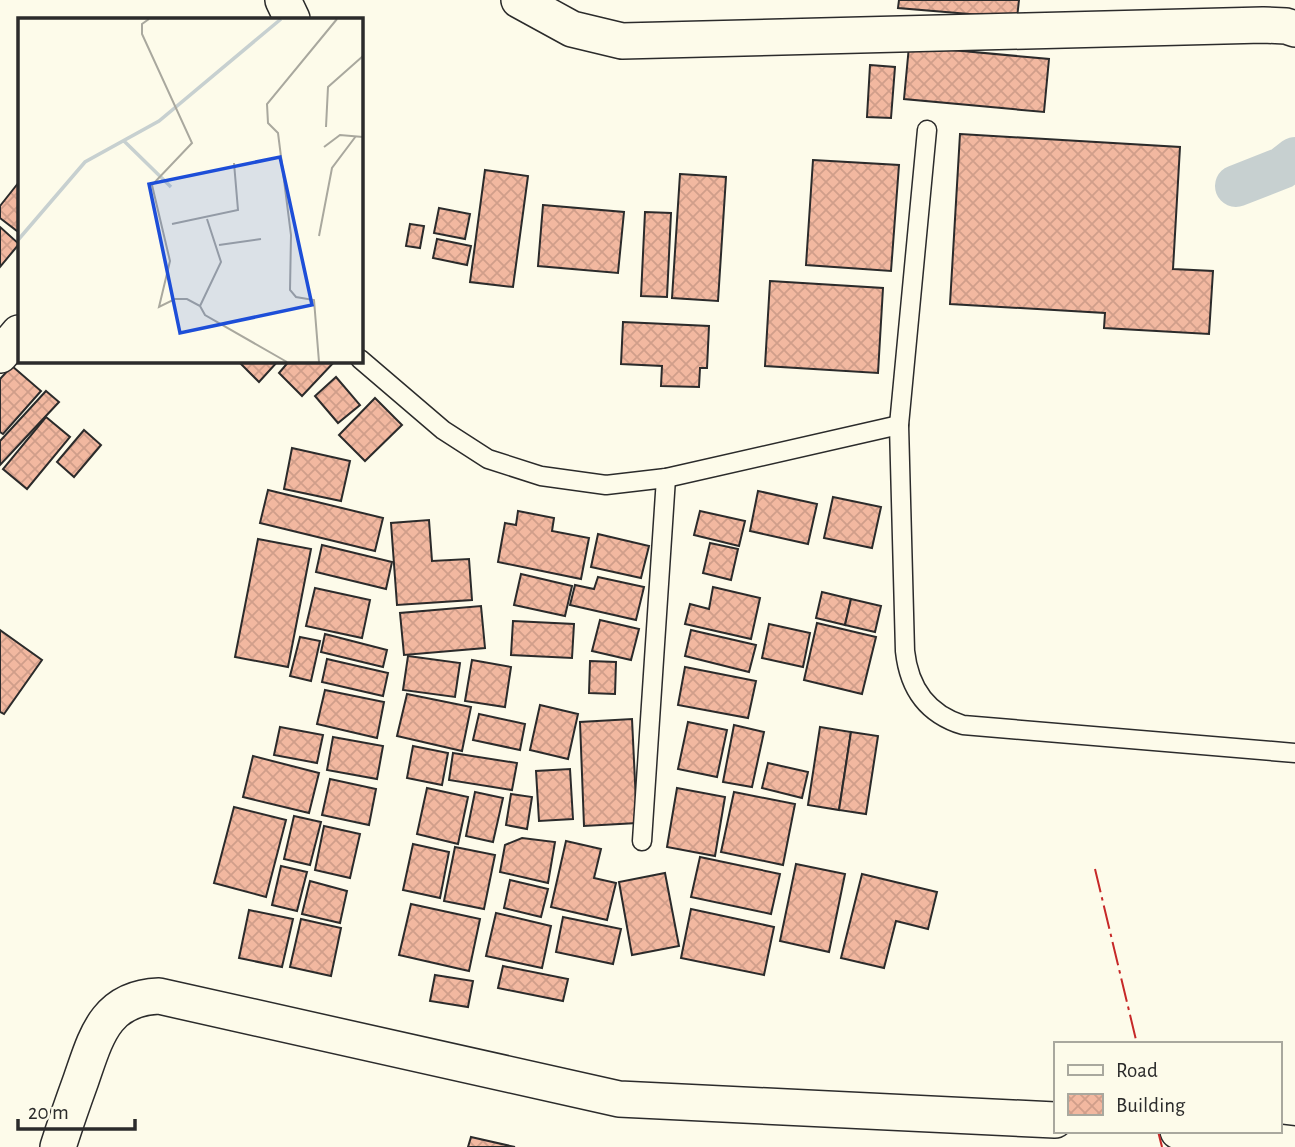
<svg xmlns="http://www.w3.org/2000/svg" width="1295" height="1147" font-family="'Alegreya Sans',sans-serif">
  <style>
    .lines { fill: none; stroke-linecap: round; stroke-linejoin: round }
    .canal { stroke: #c7d0d0; stroke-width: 42 }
    .building { fill: url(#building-cross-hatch); stroke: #2b2b2b; stroke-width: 2 }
    .lane-casing { stroke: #2b2b2b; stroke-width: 21 }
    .street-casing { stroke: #2b2b2b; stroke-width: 38 }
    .lane { stroke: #fdfbea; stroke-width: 18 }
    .street { stroke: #fdfbea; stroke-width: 35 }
    .power { stroke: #c62828; stroke-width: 2; stroke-dasharray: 24 5 3.5 5; stroke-linecap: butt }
    .inset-river { fill: none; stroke: #c7d0d0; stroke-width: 3.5 }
    .inset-road { fill: none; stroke: #a9a89e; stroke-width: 2 }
    .view { fill: #1d4ed8; fill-opacity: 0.15; stroke: #1d4ed8; stroke-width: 3.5 }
    .inset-edge { fill: none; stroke: #2b2b2b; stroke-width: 3.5 }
  </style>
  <defs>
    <pattern id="building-cross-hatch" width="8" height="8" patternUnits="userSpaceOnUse" patternTransform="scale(1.75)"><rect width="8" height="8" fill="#f2b8a0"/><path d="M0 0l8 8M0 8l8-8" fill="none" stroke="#d09e8a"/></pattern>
  </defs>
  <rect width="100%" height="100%" fill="#fdfbea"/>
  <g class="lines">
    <polyline class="canal" points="1236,186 1282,168 1295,158"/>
  </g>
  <g class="building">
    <polygon points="899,0 1019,0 1017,18 898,8"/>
    <polygon points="909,46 1049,59 1044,112 904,99"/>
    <polygon points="870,65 895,67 891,118 867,117"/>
    <polygon points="960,134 1180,147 1173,269 1213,271 1209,334 1104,328 1105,313 950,304"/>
    <polygon points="813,160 899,165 891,271 806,265"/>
    <polygon points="485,170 528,176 513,287 470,282"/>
    <polygon points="680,174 726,177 718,301 672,298"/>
    <polygon points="19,182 19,228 17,231 0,218 0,206"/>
    <polygon points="543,205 624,212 618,273 538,266"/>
    <polygon points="439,208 470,214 465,239 434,233"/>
    <polygon points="645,212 671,213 667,297 641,296"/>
    <polygon points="410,224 424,226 420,248 406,246"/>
    <polygon points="0,227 19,244 0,267"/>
    <polygon points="437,239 471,246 467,265 433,258"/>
    <polygon points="770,281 883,288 878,373 765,366"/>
    <polygon points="623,322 709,326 707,368 700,368 699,387 661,386 662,366 621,364"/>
    <polygon points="237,360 279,360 259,382"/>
    <polygon points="290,360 336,360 302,396 279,373"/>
    <polygon points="12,366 41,391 3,434 0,432 0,379"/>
    <polygon points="336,377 360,405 338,423 315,396"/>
    <polygon points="46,391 59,402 0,465 0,441"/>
    <polygon points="375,398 402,425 365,461 339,435"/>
    <polygon points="46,417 70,437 27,489 3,469"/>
    <polygon points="84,430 101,445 74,477 57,462"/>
    <polygon points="292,448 350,461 341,501 284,489"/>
    <polygon points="268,490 383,518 375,551 260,523"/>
    <polygon points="758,491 817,504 808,544 750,531"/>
    <polygon points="833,497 881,507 872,548 824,538"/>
    <polygon points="518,511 554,518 552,531 589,538 581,579 498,562 505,523 516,525"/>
    <polygon points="700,511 745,521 739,546 694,535"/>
    <polygon points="429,520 432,561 469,559 472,600 397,605 391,523"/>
    <polygon points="598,534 649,546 641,578 591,567"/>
    <polygon points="258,539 311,549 288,667 235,657"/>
    <polygon points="710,543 738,549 731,580 703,573"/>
    <polygon points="322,545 392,562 386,589 316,572"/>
    <polygon points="521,574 572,586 565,616 514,605"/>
    <polygon points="598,577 644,587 636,620 570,605 575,585 594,589"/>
    <polygon points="713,587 760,598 751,639 685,624 690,604 709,609"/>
    <polygon points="315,588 370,600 362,638 306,626"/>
    <polygon points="822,592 851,599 845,625 816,618"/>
    <polygon points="851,599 881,606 875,632 845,625"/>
    <polygon points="481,606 485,648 404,655 400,613"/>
    <polygon points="600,620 639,629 631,660 592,651"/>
    <polygon points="513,621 574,624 572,658 511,655"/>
    <polygon points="817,623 876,637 862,694 804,680"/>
    <polygon points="769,624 810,633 803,667 762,658"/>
    <polygon points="0,630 42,660 4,714 0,712"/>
    <polygon points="691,630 756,645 749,672 685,656"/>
    <polygon points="325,634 387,650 383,667 321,652"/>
    <polygon points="300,637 320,641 311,681 290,676"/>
    <polygon points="408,656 460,663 455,697 403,690"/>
    <polygon points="327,659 388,673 383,696 322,682"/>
    <polygon points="472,660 511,667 505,707 465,701"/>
    <polygon points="590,661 616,662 615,694 589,693"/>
    <polygon points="685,667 756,681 748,718 678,705"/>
    <polygon points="325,690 384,702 377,738 317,724"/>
    <polygon points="407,694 471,707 462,751 397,736"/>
    <polygon points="540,705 578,714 568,759 530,750"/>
    <polygon points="479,714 525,724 520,750 473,740"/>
    <polygon points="632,719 637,823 584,826 580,722"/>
    <polygon points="688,722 727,730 717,777 678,769"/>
    <polygon points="734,725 764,732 752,787 723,782"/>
    <polygon points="280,727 323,735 317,763 274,755"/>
    <polygon points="820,727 851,732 839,810 808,805"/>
    <polygon points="851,732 878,736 866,814 839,810"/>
    <polygon points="333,737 383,746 377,779 327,770"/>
    <polygon points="413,746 448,753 442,785 407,778"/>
    <polygon points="453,753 517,763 512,790 449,780"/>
    <polygon points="253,756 319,773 309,813 243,797"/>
    <polygon points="768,763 808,772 802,798 762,788"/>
    <polygon points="570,769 573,819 539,821 536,771"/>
    <polygon points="330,779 376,789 369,825 322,815"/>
    <polygon points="427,788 468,797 458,844 417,834"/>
    <polygon points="677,788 725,797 715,856 667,847"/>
    <polygon points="475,792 503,798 493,842 466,836"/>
    <polygon points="734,792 795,804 783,865 721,852"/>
    <polygon points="511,794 532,797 527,829 506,825"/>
    <polygon points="234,807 286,820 266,897 214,883"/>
    <polygon points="294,816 321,822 310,865 284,859"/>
    <polygon points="324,826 360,834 350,878 315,870"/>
    <polygon points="522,838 555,842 548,883 500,872 505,845"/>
    <polygon points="566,841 601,849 594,878 616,883 607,920 551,907"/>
    <polygon points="413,844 449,852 440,898 403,890"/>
    <polygon points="455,847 495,855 484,909 444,901"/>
    <polygon points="700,857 780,874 771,914 691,897"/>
    <polygon points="796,864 845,874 829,952 780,941"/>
    <polygon points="281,866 307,872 297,911 272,905"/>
    <polygon points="665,873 679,946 632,955 619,882"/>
    <polygon points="862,874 937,892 928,929 896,921 884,968 841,958"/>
    <polygon points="510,880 548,889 541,917 504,908"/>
    <polygon points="310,881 347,891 340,923 302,914"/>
    <polygon points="411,904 480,919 469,971 399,955"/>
    <polygon points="691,909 774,927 764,975 681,958"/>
    <polygon points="249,910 293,919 282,967 239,958"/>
    <polygon points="496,913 551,926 542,968 486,956"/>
    <polygon points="563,917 621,929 613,964 556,952"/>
    <polygon points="301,919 341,928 331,976 290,967"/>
    <polygon points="503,966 568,979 563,1001 498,988"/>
    <polygon points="435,975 473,981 468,1007 430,1001"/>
    <polygon points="471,1137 515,1147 468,1147"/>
  </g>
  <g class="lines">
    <g class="lane-casing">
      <g id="lane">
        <path d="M 927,130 L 899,425 L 905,651 C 909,688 927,714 963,725 L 1295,753"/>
        <polyline points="360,359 443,430 488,459 541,476 606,485 666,478 899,425"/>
        <polyline points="642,841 666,478"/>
      </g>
    </g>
    <g class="street-casing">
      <g id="street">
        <polyline points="283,0 292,19"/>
        <polyline points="519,0 572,29 622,41 1263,25 1286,26 1295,29"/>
        <polyline points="0,355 19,333"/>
        <polyline points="1178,1131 1295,1144"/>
        <path d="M 58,1147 C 65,1125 73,1102 81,1080 C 96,1037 105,998 159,996 L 619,1099 L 1055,1120"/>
      </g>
    </g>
    <use href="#lane" class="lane"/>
    <use href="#street" class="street"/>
    <g class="power">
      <polyline points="1095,869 1137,1044"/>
      <polyline points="1158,1131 1162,1147"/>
    </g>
  </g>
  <g transform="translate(18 18)">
    <rect width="345" height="345" fill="#fdfbea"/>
    <path class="inset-river" d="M 106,123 L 153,169M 0,222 L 67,144 L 141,103 L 263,1"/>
    <path class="inset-road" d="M 131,1 L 124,6 L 124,16 L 174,125 L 134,167 L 152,243 L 141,289 L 157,281 L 169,281 L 182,288 L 187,297 L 269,344M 308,109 L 310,69 L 345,38M 306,129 L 322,117 L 345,119M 154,206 L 220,192 L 216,145M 301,218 L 314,150 L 338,118M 201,227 L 243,221M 182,288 L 203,244 L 189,201M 301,344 L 296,282 L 278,279 L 272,272 L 273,217 L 260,115 L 250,105 L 249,86 L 319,1"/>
    <path class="view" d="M 262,139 L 294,287 L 162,315 L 131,166 Z"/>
    <rect width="345" height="345" class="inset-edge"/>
  </g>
  <rect x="1054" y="1042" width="228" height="91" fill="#fdfbea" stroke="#a9a89e" stroke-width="2"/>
  <rect x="1068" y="1065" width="35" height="10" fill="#fdfbea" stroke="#a9a89e" stroke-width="2"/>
  <text x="1116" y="1077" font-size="21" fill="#2b2b2b">Road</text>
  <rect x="1068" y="1094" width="35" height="21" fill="url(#building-cross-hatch)" stroke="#a9a89e" stroke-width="2"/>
  <text x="1116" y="1112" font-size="21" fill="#2b2b2b">Building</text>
  <path d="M18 1119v10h117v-10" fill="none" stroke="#2b2b2b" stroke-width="3.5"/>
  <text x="28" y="1119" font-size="21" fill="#2b2b2b" stroke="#fdfbea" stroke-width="5" paint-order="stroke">20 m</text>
</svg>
